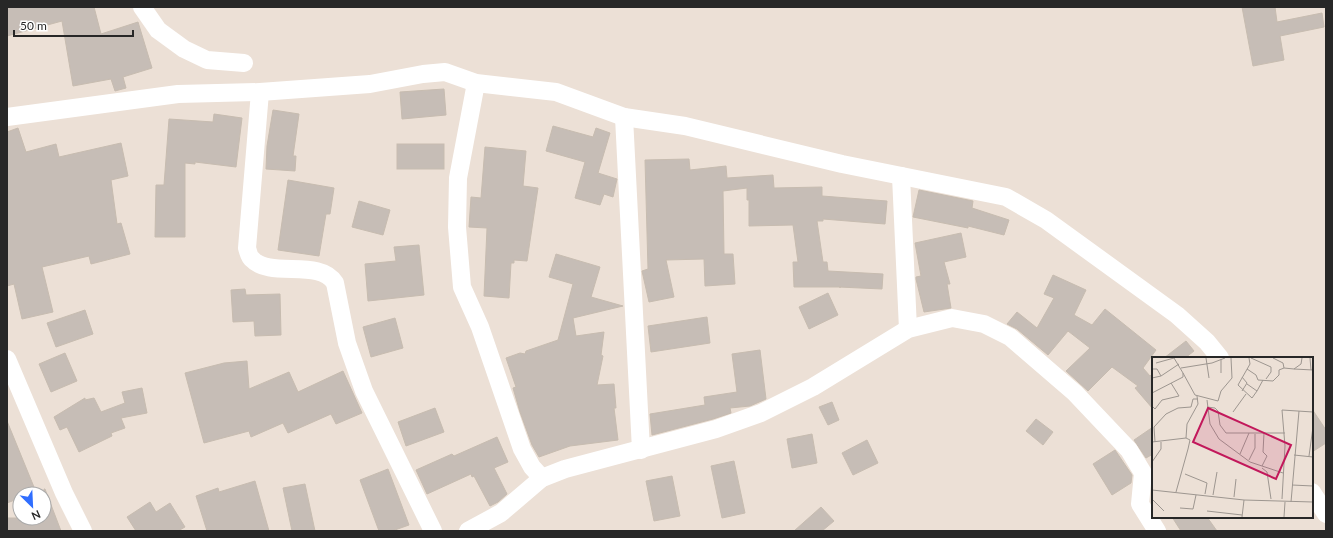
<svg xmlns="http://www.w3.org/2000/svg" width="1333" height="538" font-family="Lato,sans-serif">
  <style>
    .building { fill: #c6bdb6; stroke: #c7bcb0 }
    .lines { fill: none; stroke-linecap: round; stroke-linejoin: round }
    .street { stroke: #fff; stroke-width: 18 }
    .inset-road { fill: none; stroke: #9d9690; stroke-width: 1 }
    .view { fill: #c2185b; fill-opacity: 0.15; stroke: #c2185b; stroke-width: 2 }
    .inset-edge { fill: none; stroke: #272727; stroke-width: 2 }
  </style>
  <rect width="100%" height="100%" fill="#ece0d6"/>
  <g class="building">
    <polygon points="7,7 94,7 101,34 138,22 152,68 123,77 126,88 115,91 111,79 73,86 62,21 7,36"/>
    <polygon points="1242,7 1275,7 1277,22 1322,13 1324,27 1280,36 1284,60 1253,66"/>
    <polygon points="444,89 446,115 402,119 400,92"/>
    <polygon points="273,110 299,114 293,156 296,156 295,171 266,169 267,146"/>
    <polygon points="214,114 242,118 236,167 195,162 195,164 185,163 185,237 155,237 156,185 164,185 169,119 213,122"/>
    <polygon points="553,126 593,137 596,128 610,133 598,173 617,179 613,197 604,194 600,205 575,198 585,162 546,151"/>
    <polygon points="18,128 26,152 56,144 59,157 121,143 128,176 111,180 117,224 121,223 130,254 91,264 89,256 42,267 53,312 22,319 14,284 7,286 7,132"/>
    <rect x="397" y="144" width="47" height="25"/>
    <polygon points="485,147 526,151 523,186 538,188 527,261 514,260 514,263 511,263 509,298 484,296 487,228 469,227 471,197 481,198"/>
    <polygon points="689,159 690,170 726,166 727,178 773,175 774,188 822,187 822,196 887,201 885,224 823,219 823,221 817,221 823,262 827,262 828,271 883,274 882,289 839,287 841,287 794,287 793,262 798,262 793,225 749,226 749,200 747,200 747,188 723,191 724,254 733,254 735,284 705,286 704,259 666,260 674,297 649,302 642,271 648,269 645,160"/>
    <polygon points="288,180 334,188 330,214 326,214 319,256 278,250"/>
    <polygon points="919,190 973,201 972,208 1009,220 1004,235 968,226 968,228 913,217"/>
    <polygon points="359,201 390,210 383,235 352,227"/>
    <polygon points="961,233 966,257 944,262 950,284 947,284 951,308 924,312 916,279 916,277 921,276 915,243"/>
    <polygon points="419,245 424,295 368,301 365,264 396,261 394,247"/>
    <polygon points="556,254 600,267 591,297 623,306 573,318 576,336 604,332 601,355 603,356 597,385 614,384 616,408 614,408 618,440 570,446 539,457 532,445 520,412 513,388 516,387 506,358 520,353 525,354 526,351 558,340 573,284 549,277"/>
    <polygon points="1053,275 1086,290 1074,315 1092,325 1105,309 1156,350 1143,368 1150,376 1153,373 1153,409 1135,388 1138,386 1112,367 1088,391 1066,371 1090,348 1068,331 1048,355 1017,329 1007,324 1017,312 1037,328 1054,298 1044,294"/>
    <polygon points="245,289 246,295 280,294 281,335 255,336 254,321 233,322 231,290"/>
    <polygon points="828,293 838,315 809,329 799,307"/>
    <polygon points="85,310 93,334 56,347 47,323"/>
    <polygon points="707,317 710,343 651,352 648,326"/>
    <polygon points="395,318 403,348 371,357 363,327"/>
    <polygon points="1186,341 1194,351 1185,358 1164,358"/>
    <polygon points="760,350 766,399 750,406 730,408 731,413 713,419 652,435 650,414 705,405 704,397 737,392 732,354"/>
    <polygon points="65,353 77,381 51,392 39,364"/>
    <polygon points="247,361 249,389 289,372 298,392 343,371 362,413 336,424 331,414 288,433 283,423 251,437 249,431 204,443 185,373 224,363"/>
    <polygon points="142,388 147,413 121,418 125,428 111,433 112,436 79,452 67,427 60,430 54,417 85,398 85,400 94,398 101,412 125,403 122,392"/>
    <polygon points="832,402 839,420 828,425 819,407"/>
    <polygon points="435,408 444,432 406,446 398,422"/>
    <polygon points="1312,409 1326,430 1326,443 1312,452"/>
    <polygon points="1036,419 1053,432 1043,445 1026,431"/>
    <polygon points="7,421 36,492 30,494 20,494 20,498 7,503"/>
    <polygon points="1153,427 1153,454 1146,458 1134,440"/>
    <polygon points="812,434 817,463 792,468 787,439"/>
    <polygon points="497,437 508,462 494,468 507,494 498,502 490,506 474,476 472,477 471,474 427,494 416,470 452,454 454,456"/>
    <polygon points="867,440 878,463 853,475 842,453"/>
    <polygon points="1115,450 1132,475 1131,483 1112,495 1093,464"/>
    <polygon points="734,461 745,513 722,518 711,466"/>
    <polygon points="388,469 409,525 392,531 379,531 360,480"/>
    <polygon points="672,476 680,516 654,521 646,481"/>
    <polygon points="255,481 269,531 207,531 196,496 218,488 219,492"/>
    <polygon points="305,484 315,531 292,531 283,488"/>
    <polygon points="44,489 45,489 61,531 7,531 7,518 44,518"/>
    <polygon points="150,502 156,512 170,503 185,527 178,531 136,531 127,517"/>
    <polygon points="821,507 834,521 822,531 794,531"/>
    <polygon points="1172,517 1207,517 1217,531 1181,531"/>
  </g>
  <g class="lines">
    <g class="street">
      <polyline points="142,7 158,30 184,49 207,60 244,63"/>
      <polyline points="476,83 458,178 457,227 462,287 480,327 522,449 532,467 542,478"/>
      <path d="M 260,92 L 247,248 C 248,251 249,257 252,259 C 270,279 320,258 335,283 L 347,343 L 364,391 L 433,531"/>
      <polyline points="7,117 178,94 260,92 370,84 423,74 445,72 476,83 556,92 624,117 685,126 842,164 1006,197 1046,220 1177,315 1207,342 1220,358"/>
      <polyline points="624,117 641,450"/>
      <polyline points="901,176 908,329"/>
      <polyline points="7,359 64,493 83,531"/>
      <polyline points="1312,492 1326,514"/>
      <polyline points="468,531 501,513 542,478 565,469 716,429 761,413 813,387 908,329 952,318 984,324 1010,337 1075,393 1129,450 1143,473 1140,504 1157,531"/>
    </g>
  </g>
  <g transform="translate(1152 357)">
    <rect width="161" height="161" fill="#ece0d6"/>
    <path class="inset-road" d="M 54,1 L 57,21M 97,1 L 98,7 L 86,28 L 100,41 L 105,34M 99,1 L 119,10 L 119,15 L 114,22M 121,1 L 131,6 L 132,11 L 142,12M 150,1 L 149,7 L 142,12 L 161,13M 158,1 L 159,13M 69,2 L 69,16M 4,6 L 22,1M 29,11 L 60,6 L 73,1M 0,12 L 5,12 L 9,19 L 0,21M 95,12 L 104,18 L 106,23 L 121,24 L 127,18 L 127,13 L 132,11M 31,16 L 43,38 L 66,44 L 69,34 L 80,21 L 79,1M 9,19 L 27,7M 90,20 L 95,26 L 90,34M 95,27 L 105,34 L 111,23M 0,36 L 31,20 L 31,16 L 22,1M 55,43 L 58,67 L 67,82 L 98,105 L 131,116M 0,49 L 3,52 L 10,43 L 27,39 L 19,26M 39,50 L 41,42 L 46,42M 55,50 L 63,51 L 66,54 L 68,68 L 74,76 L 133,76M 81,55 L 94,37M 34,81 L 35,67 L 46,47 L 45,39M 0,85 L 34,81M 3,85 L 2,70 L 14,57 L 26,51 L 39,50M 88,97 L 97,76M 142,98 L 161,100M 157,99 L 161,70M 97,103 L 103,91 L 103,77M 0,105 L 9,92 L 9,85M 110,109 L 115,99 L 111,95 L 112,76M 110,111 L 115,115 L 119,142M 33,117 L 55,126 L 53,137M 140,128 L 161,129M 0,133 L 92,143 L 161,145M 24,135 L 36,92 L 38,83 L 34,81M 61,138 L 65,115M 82,140 L 84,122M 0,142 L 12,154M 130,142 L 133,89 L 130,53 L 161,55M 139,145 L 147,54M 28,151 L 41,152 L 44,138M 55,154 L 90,158M 90,160 L 92,143M 132,160 L 133,145"/>
    <path class="view" d="M 56,51 L 139,88 L 124,122 L 41,85 Z"/>
    <rect width="161" height="161" class="inset-edge"/>
  </g>
  <rect width="1333" height="538" fill="none" stroke="#272727" stroke-width="16"/>
  <g transform="translate(32 506) rotate(156)"><circle r="19" fill="#ffffff" stroke="#a9a9a9"/>
  <path d="M0-3L7 15L0 10L-7 15Z" fill="#306eff"/>
  <text y="-6" font-size="11" font-weight="bold" text-anchor="middle" fill="#272727">N</text>
  </g>
  <path d="M14 30v6h119v-6" fill="none" stroke="#272727" stroke-width="2"/>
  <text x="20" y="30" font-size="12" fill="#272727" stroke="#ffffff" stroke-width="3" paint-order="stroke">50 m</text>
</svg>
